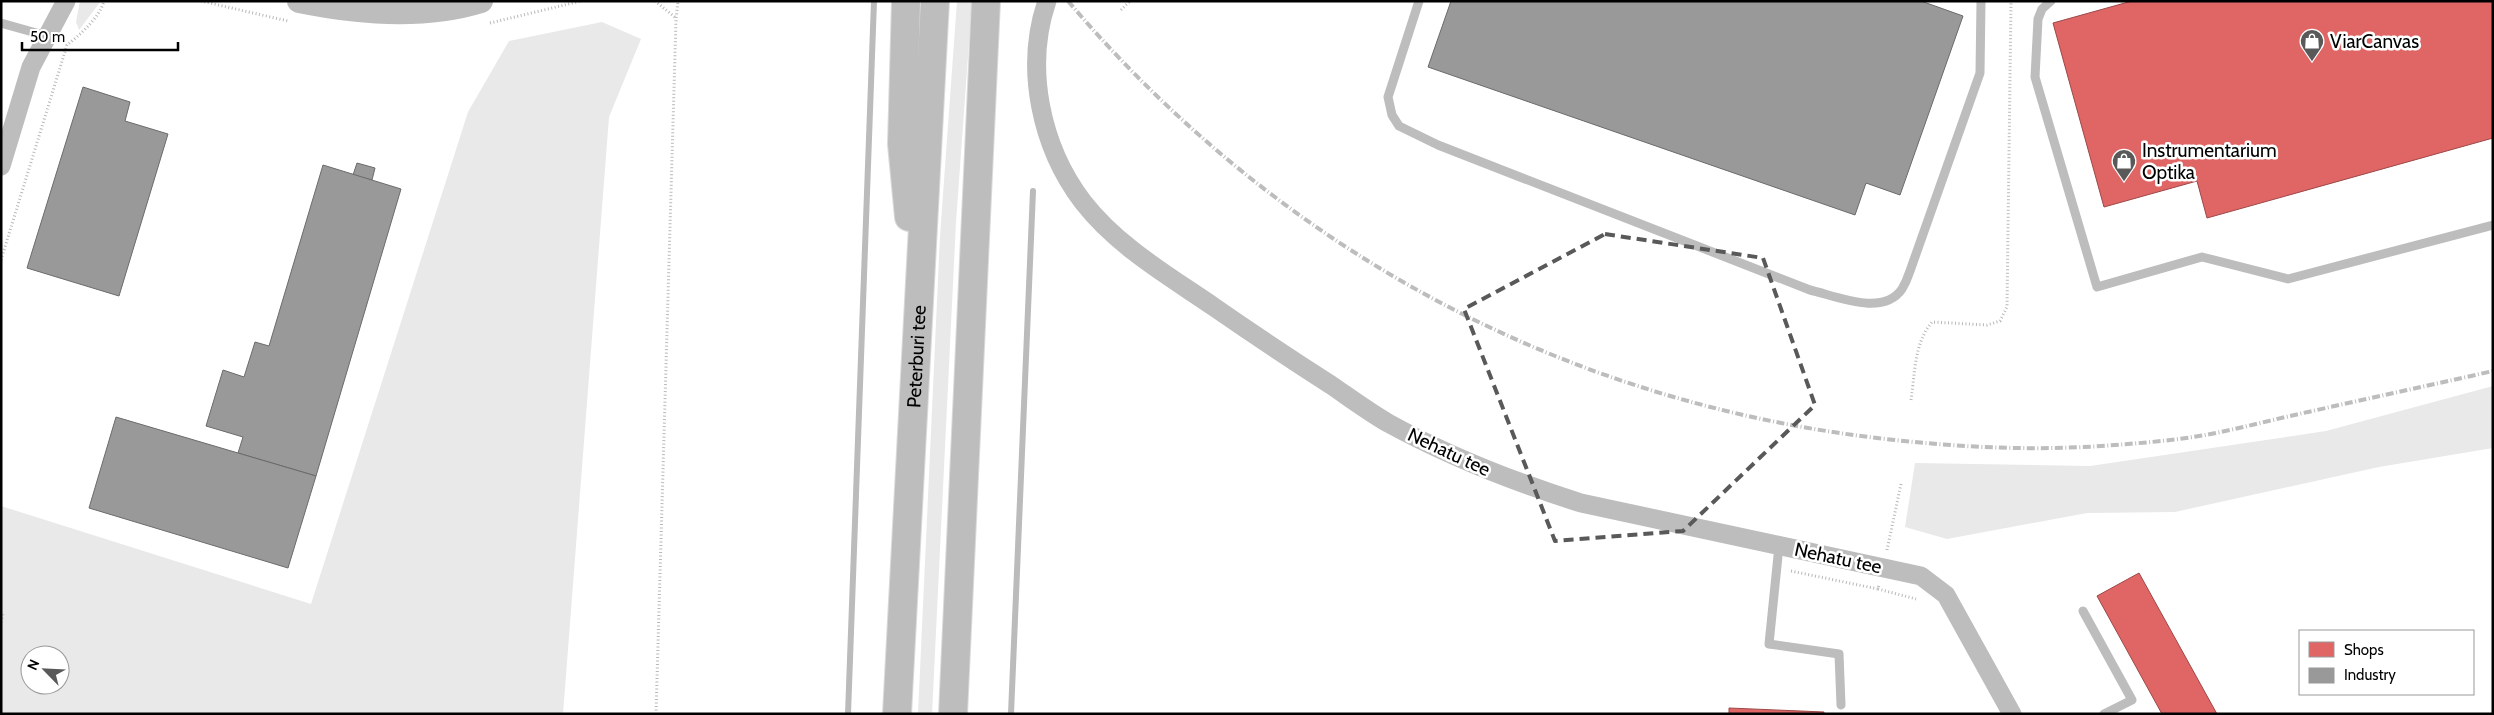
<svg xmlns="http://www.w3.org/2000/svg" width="2494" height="715" font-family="Cabin,sans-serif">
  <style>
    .green { fill: #e9e9e9; fill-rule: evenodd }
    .shops { fill: #e06666; stroke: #9d4747 }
    .industry { fill: #999; stroke: #6b6b6b }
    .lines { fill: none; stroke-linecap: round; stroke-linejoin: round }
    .stream { stroke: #bbb; stroke-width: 6 }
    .trunk-casing { stroke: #dbdbdb; stroke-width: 30 }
    .path { stroke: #b8b8b8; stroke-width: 3; stroke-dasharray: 1 2.5; stroke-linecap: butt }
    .service { stroke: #bdbdbd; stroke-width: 9 }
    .minor { stroke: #bdbdbd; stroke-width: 19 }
    .tertiary { stroke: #bdbdbd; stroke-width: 24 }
    .trunk { stroke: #bdbdbd; stroke-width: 28 }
    .rail { stroke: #bdbdbd; stroke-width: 4; stroke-dasharray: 8 2.5 1 2.5; stroke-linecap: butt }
    .marked { fill: none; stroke: #595959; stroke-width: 4; stroke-dasharray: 10 6; stroke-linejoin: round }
    .labels { text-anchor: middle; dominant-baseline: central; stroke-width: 5; stroke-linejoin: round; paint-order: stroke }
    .poi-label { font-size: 19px; fill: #000; stroke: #fff; text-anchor: start }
    .street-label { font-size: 19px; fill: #000; stroke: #fff }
  </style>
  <rect width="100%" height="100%" fill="#fff"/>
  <g class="green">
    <polygon points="80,1 101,1 79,30 76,22"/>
    <polygon points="957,1 972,1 956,222 932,714 918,714 940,236"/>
    <path d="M 602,22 L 641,39 L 609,117 L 563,714 L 1,714 L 1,506 L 311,604 L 468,112 L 509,41 ZM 30,655 L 60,655 L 60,685 L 30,685 Z"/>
    <polygon points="2493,386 2493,448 2379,467 2175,512 2087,513 1947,539 1905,527 1915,463 2090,466 2326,431"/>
  </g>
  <g class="shops">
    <polygon points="2132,1 2493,1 2493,138 2207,218 2197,181 2104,207 2053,23"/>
    <polygon points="2139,573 2217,714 2162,714 2097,596"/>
    <polygon points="1729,708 1824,712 1824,714 1729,714"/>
  </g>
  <g class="industry">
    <polygon points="1451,1 1921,1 1963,16 1900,195 1866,183 1855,215 1428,67"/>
    <polygon points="83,87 130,102 125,121 168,134 119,296 27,268"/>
    <polygon points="357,163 375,168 372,180 353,175"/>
    <polygon points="323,165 401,189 316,476 238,453 243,437 206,426 223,370 244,377 255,342 269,346"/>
    <polygon points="116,417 316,476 288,568 89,508"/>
  </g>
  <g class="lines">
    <g class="stream">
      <polyline points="848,714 874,1"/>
      <polyline points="1011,714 1033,191"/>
    </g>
    <g class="trunk-casing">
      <g id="trunk">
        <polyline points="906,1 902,144 909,217"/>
        <path id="s1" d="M 897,714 L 935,1"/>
        <polyline points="953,714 986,1"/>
      </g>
    </g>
    <g class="path">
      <polyline points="201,1 288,21"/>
      <polyline points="655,1 676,18"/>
      <polyline points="1121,10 1130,1"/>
      <polyline points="490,23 581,1"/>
      <path d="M 1,260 L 67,45 C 81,34 99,18 104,1"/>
      <path d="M 1911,400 C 1915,374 1914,343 1932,322 L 1987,325 L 2000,321 L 2007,307 L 2011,1"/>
      <polyline points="1887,550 1901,484"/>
      <polyline points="1791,571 1878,589 1879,585"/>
      <polyline points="1878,589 1916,599"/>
      <polyline points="1,622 3,614"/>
      <polyline points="656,714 676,19 678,1"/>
    </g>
    <g class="service">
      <path d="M 1419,1 L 1388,97 L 1392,115 L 1399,126 L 1438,145 L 1810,290 C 1836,296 1883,317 1902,289 C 1905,284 1908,277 1910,271 L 1980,73 L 1981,1"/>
      <polyline points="2051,1 2042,9 2038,19 2035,77 2097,287 2202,257 2288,279 2493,225"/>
      <polyline points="1,23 47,36"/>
      <polyline points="1779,546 1769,644 1839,654 1841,705"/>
      <polyline points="2083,611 2132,700 2104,714"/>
    </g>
    <g class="minor">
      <path d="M 1047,1 C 1024,68 1041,147 1083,202 C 1118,247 1169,276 1214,307 C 1253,334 1292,360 1331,385 C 1350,398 1369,412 1388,423 C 1450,457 1514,482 1581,503 L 1921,576 L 1946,595 L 2012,714"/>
      <polyline points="1,166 31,67 66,1"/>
    </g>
    <path class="tertiary" d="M 299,1 C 358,13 423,19 481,1"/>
    <use href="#trunk" class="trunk"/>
    <path class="rail" d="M 1068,1 C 1280,251 1568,406 1895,440 C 1968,448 2041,451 2115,445 C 2141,443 2167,441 2193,437 C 2232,431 2270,420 2308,412 C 2370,398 2431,385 2493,371"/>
  </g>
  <path class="marked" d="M 1605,234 L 1763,258 L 1815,405 L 1683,531 L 1555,541 L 1464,309 Z"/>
  <defs>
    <g id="shop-pin" transform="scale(1.25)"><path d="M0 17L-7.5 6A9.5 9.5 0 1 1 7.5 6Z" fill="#595959" stroke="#fff"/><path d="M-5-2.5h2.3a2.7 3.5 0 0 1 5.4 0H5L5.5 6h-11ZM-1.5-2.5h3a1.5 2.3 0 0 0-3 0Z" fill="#fff"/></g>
  </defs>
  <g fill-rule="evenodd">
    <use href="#shop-pin" x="2312" y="41"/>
    <use href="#shop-pin" x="2124" y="161"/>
  </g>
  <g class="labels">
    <g class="poi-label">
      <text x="2330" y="41">ViarCanvas</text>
      <text x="2142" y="150">Instrumentarium<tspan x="2142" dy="22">Optika</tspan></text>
    </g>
    <g class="street-label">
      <text stroke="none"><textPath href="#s1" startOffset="358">Peterburi tee</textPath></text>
      <text transform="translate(1449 452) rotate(25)">Nehatu tee</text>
      <text transform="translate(1838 558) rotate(12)">Nehatu tee</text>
    </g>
  </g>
  <rect width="2494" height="715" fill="none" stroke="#000000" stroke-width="5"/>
  <rect x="2299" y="630" width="175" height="65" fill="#ffffff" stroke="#999999"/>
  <rect x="2309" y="642" width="25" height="15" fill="#e06666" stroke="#999999"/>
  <text x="2344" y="655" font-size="15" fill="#000000">Shops</text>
  <rect x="2309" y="668" width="25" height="15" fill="#999999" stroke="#999999"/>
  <text x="2344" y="680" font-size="15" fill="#000000">Industry</text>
  <g transform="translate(45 670) rotate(294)"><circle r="24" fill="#ffffff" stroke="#999999"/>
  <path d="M0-4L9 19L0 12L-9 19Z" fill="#595959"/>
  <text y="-8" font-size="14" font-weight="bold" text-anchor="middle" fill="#000000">N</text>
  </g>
  <path d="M22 42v8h156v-8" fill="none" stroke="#000000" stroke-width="2.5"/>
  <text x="30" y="42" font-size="15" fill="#000000" stroke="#ffffff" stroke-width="4" paint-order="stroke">50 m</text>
</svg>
